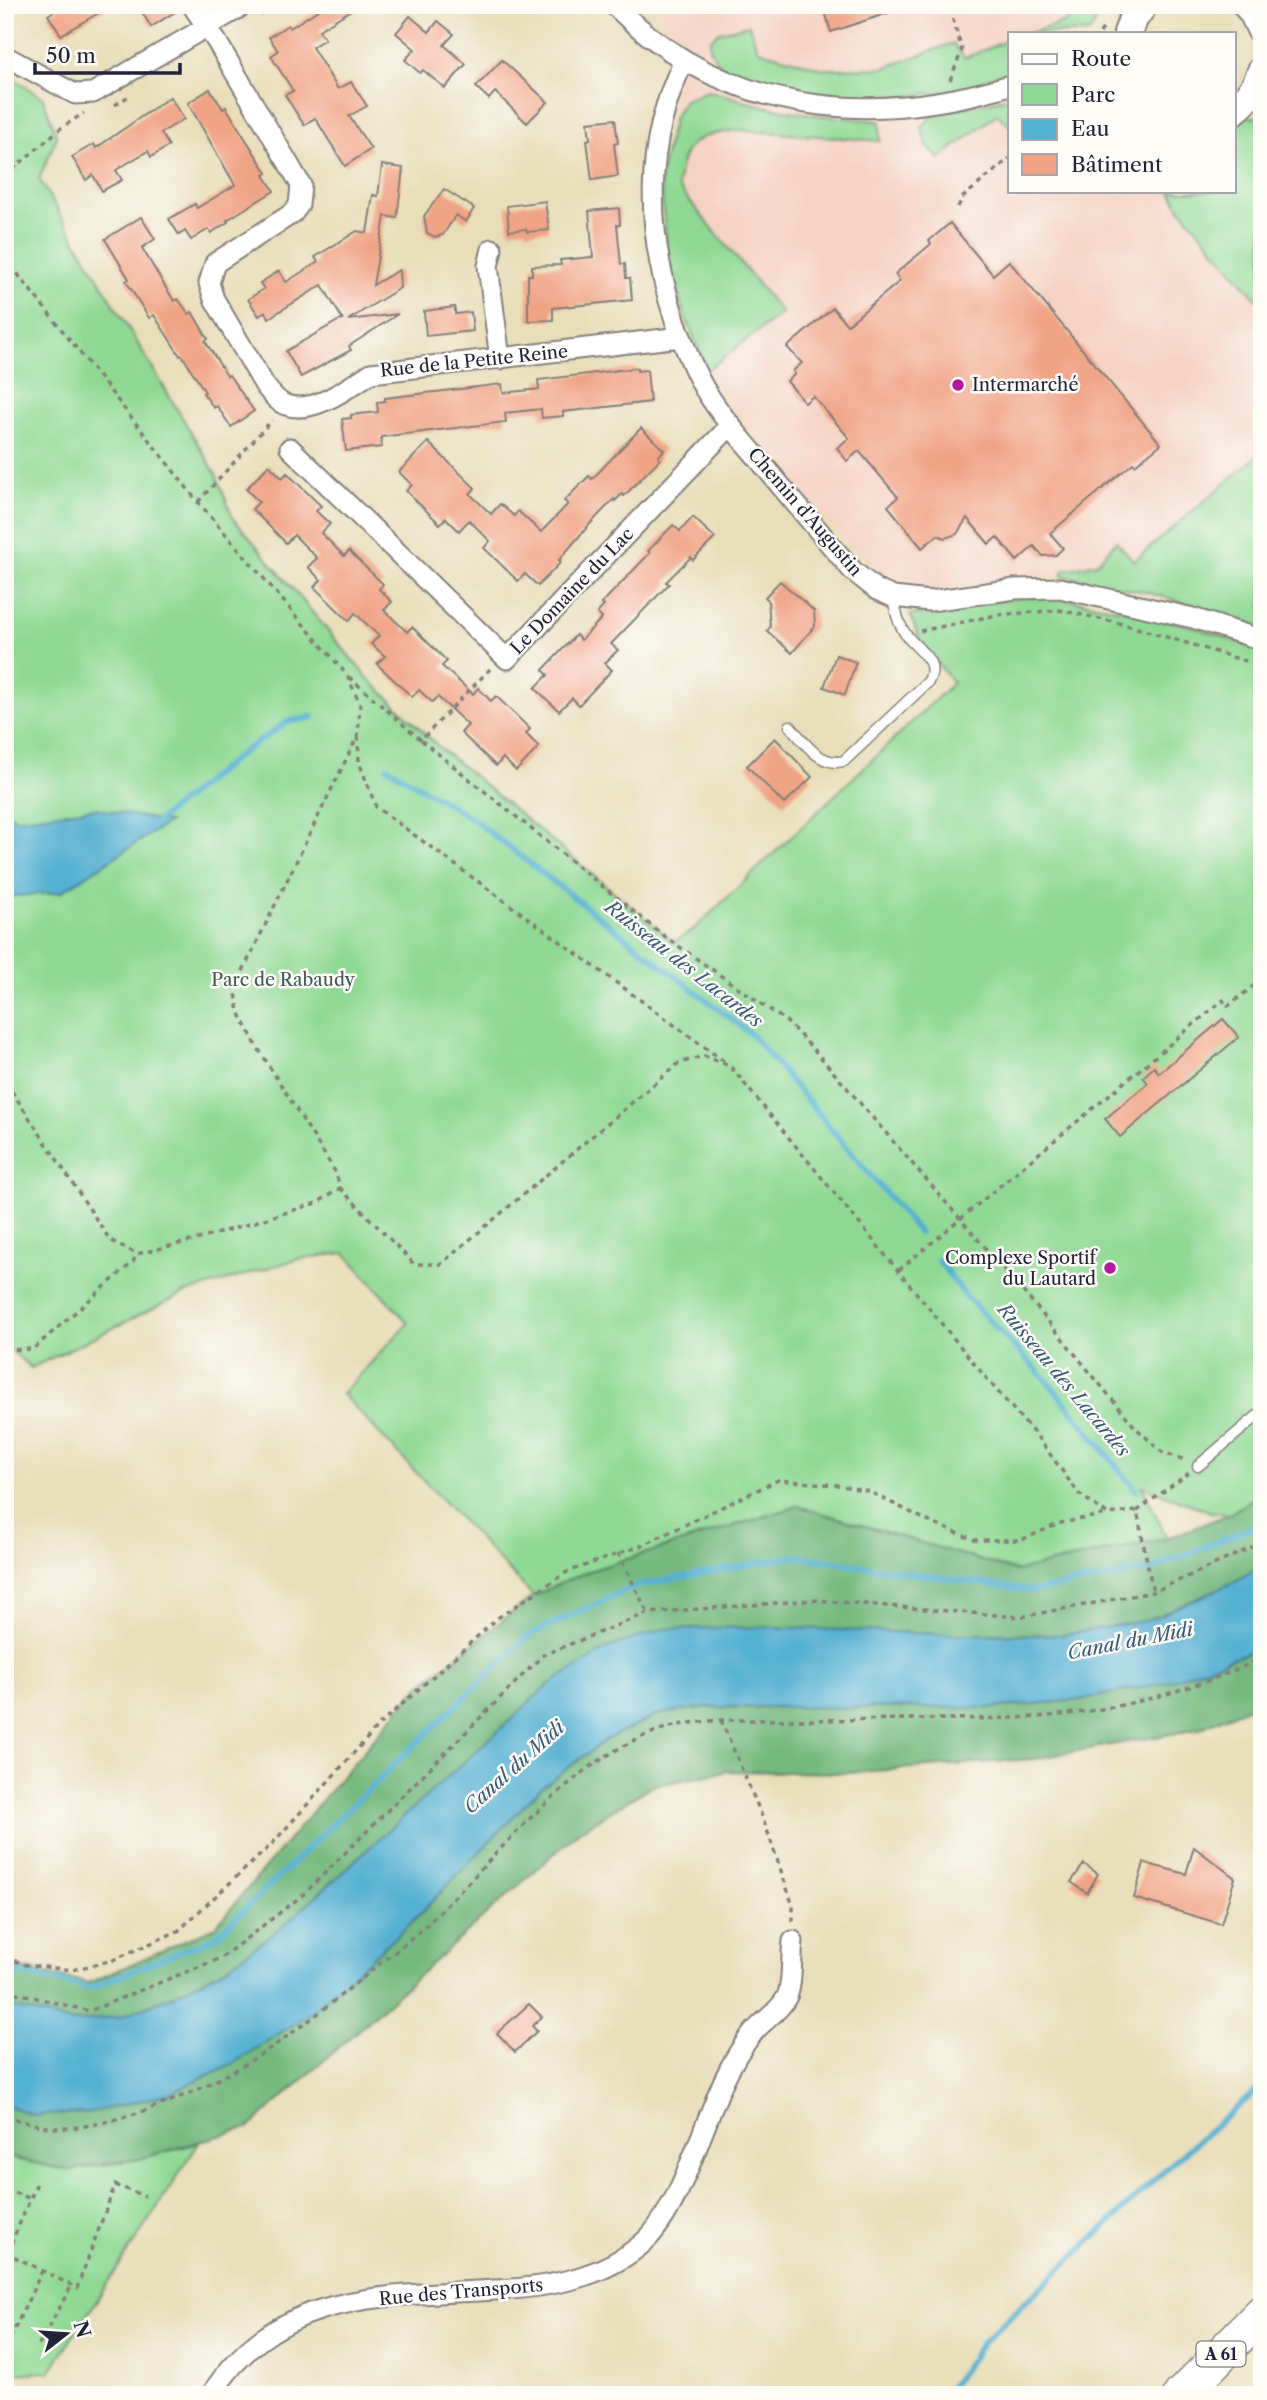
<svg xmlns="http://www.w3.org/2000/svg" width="1267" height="2400" font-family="'Libre Caslon Text',serif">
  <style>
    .built { fill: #f5d3c2 }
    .green { fill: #90d994; stroke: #597e68; stroke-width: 2 }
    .forest { fill: #74b97e; stroke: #4b6e5c; stroke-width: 2 }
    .water { fill: #54b1d2; stroke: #3b6a86; stroke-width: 2 }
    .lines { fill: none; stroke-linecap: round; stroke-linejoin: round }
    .stream { stroke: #54b1d2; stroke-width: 6 }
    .building { fill: #f1a386 }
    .lane-casing { stroke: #86807a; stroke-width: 13 }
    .street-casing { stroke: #86807a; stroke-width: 23 }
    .secondary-casing { stroke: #86807a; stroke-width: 32 }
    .highway-casing { stroke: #86807a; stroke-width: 38 }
    .path { stroke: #86807a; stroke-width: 3.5; stroke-dasharray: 5 5; stroke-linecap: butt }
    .lane { stroke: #fff; stroke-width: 10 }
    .street { stroke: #fff; stroke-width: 19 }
    .secondary { stroke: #fff; stroke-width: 28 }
    .highway { stroke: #fff; stroke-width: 35 }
    .poi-dot { fill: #b5179e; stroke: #fdfcf7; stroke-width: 2.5 }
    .labels { text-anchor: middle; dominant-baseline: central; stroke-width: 5; stroke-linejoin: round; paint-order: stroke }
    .shield { fill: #fdfcf7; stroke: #646373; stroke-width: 2 }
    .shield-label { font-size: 16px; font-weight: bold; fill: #22223b }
    .street-label { font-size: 18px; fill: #22223b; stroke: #fdfcf7 }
    .poi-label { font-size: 18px; fill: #22223b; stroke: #fdfcf7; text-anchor: start }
    .park-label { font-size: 18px; fill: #435956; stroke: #fdfcf7 }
    .water-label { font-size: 19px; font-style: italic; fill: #365b77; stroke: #fdfcf7 }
  </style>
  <rect width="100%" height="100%" fill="#fdfcf7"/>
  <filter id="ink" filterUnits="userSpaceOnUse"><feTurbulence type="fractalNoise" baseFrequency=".0143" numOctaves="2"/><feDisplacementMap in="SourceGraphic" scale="14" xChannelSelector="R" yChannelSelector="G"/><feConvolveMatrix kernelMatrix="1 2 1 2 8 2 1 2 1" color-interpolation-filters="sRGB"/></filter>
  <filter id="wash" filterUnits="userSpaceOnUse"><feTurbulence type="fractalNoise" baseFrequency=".00686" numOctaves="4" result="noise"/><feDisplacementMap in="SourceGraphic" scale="28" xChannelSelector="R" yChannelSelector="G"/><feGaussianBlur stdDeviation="1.57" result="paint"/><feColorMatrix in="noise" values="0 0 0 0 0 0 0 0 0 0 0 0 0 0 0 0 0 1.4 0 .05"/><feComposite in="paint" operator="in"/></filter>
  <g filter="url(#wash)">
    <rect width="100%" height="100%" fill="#e9deba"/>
    <polygon class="built" points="656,5 1109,5 1090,33 1010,33 1010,191 1171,191 1179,207 1262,306 1262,452 1134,561 1116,541 1097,563 1064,569 1062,576 1016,579 933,589 902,584 876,568 852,548 800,492 726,403 707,370 684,314 660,177 674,117 665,33 660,8"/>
    <g class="green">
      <polygon points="1085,5 1106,5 1089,33 1030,33 1069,21 1068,14"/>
      <polygon points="749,25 758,50 824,69 884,68 953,43 965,58 1010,39 1010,74 959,90 866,101 788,92 729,72 717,61 711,51 710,40 719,32"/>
      <polygon points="5,73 43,98 57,137 39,179 216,474 233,518 366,676 440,748 674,942 692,931 953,683 920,640 910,615 1025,597 1064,599 1129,611 1198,628 1253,647 1261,626 1150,593 1062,576 1064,570 1097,563 1116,541 1134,561 1262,452 1262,1492 1230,1514 1211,1512 1142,1486 1167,1538 1016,1571 798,1506 586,1572 533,1596 342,1394 408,1323 345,1253 298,1259 185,1293 31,1368 5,1345"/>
      <path d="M 707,91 C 724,93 738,100 755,104 C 796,114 838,118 880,121 L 880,141 L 740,130 C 696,135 681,140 678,187 L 782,313 L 707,370 L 684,314 L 668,259 L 660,177 L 674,117 L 684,100 Z"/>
      <polygon points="1010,97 1010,126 997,114 939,159 926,144 922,127 929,119 940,113"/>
      <polygon points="1249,117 1262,117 1262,306 1179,207 1171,191 1234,191 1234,123"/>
      <polygon points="199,2143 50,2372 5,2374 5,2157 68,2170 139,2159"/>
    </g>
    <g class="forest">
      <polygon points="1262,1492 1262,1565 1234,1582 1149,1620 1063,1635 939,1634 770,1627 610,1647 550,1684 281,1928 226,1968 174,1995 120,2017 72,2022 5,2005 5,1965 89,1983 215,1927 417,1688 533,1596 586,1572 798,1506 1016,1571 1167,1538 1230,1514"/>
      <polygon points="1262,1644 1262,1701 1199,1729 1033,1759 847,1773 730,1771 652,1786 578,1832 250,2127 139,2159 68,2170 5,2157 5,2104 34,2115 411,1923 541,1788 607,1739 660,1714 708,1707 989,1708 1080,1700 1246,1653"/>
    </g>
    <g class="water">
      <polygon points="95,808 169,822 61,892 5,897 5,811 16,819"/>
      <polygon points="1262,1565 1262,1644 1246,1653 1164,1683 1080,1700 989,1708 708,1707 660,1714 607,1739 541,1788 411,1923 310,2013 234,2063 168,2094 89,2113 34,2115 5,2104 5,2005 72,2022 120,2017 174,1995 226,1968 281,1928 550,1684 610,1647 663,1629 770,1627 939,1634 1063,1635 1149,1620 1234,1582"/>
    </g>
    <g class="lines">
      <g class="stream">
        <polyline points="387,767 470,817 752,1035 919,1233"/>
        <polyline points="154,824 239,755 287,722 313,717"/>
        <polyline points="938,1260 965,1295 1050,1384 1136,1490"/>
        <polyline points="5,1970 90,1988 216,1937 529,1635 635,1586 795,1556 1033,1591 1149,1570 1253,1527 1262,1519"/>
        <polyline points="944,2395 985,2340 1179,2157 1262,2086"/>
      </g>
    </g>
    <g id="blocks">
      <g class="building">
        <polygon points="64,5 112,5 61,35 48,15"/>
        <polygon points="138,5 180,5 181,8 151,27"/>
        <polygon points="326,5 359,5 319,30 325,39 312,47 338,89 351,82 367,106 349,116 371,149 345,166 315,118 304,125 285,95 293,91 271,56 278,51 269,37 288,25 290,28"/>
        <polygon points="823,5 902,5 903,8 831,32"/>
        <polygon points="410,16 429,32 438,21 454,34 444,45 466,64 445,88 423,70 420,73 405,60 415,49 396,33"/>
        <polygon points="502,60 548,102 527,123 495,92 489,99 476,87"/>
        <polygon points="210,89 223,109 226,107 238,127 267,173 264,175 274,191 227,220 228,222 211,233 209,229 191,240 185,231 179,235 169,219 195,204 197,208 235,185 188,103"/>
        <polygon points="170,97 184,119 161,133 169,146 151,157 148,151 116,170 122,180 102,191 93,175 86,180 72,157 94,144 96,148"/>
        <polygon points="615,119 618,143 614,144 618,176 592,180 587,140 590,139 588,122"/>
        <polygon points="382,165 403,168 397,218 385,216 373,285 399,270 400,288 348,320 398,314 349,346 351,350 301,377 286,351 338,321 343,320 322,285 269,318 265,312 259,316 248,299 264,289 260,283 279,271 286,282 318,262 315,257 357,231 367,233 373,195 378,196"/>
        <polygon points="444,189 474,208 466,222 456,215 443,235 435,237 427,233 424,216"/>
        <polygon points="545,201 549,230 527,232 526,229 509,231 507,206"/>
        <polygon points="619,208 620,225 617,225 621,264 625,264 626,278 630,278 632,300 553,308 553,320 528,321 528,275 532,275 532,266 561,265 560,260 593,257 589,211"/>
        <polygon points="141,217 155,239 142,248 174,301 178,299 189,314 192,312 208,339 205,341 227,376 229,375 254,411 231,427 217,406 214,408 203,393 205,392 182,355 180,356 154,315 149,318 126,281 129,279 105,239"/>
        <polygon points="950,223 993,275 1009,261 1161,444 1135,465 1133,463 1050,533 1063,548 1056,555 1043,556 1034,546 1017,561 997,537 989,544 967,518 957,534 945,538 938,535 922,548 888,506 898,497 859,451 847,461 837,448 849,438 813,396 805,403 787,381 795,374 793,371 802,363 787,347 833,308 847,325 900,281 895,274 931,244 929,241"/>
        <polygon points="455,307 455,314 471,312 473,331 426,336 424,311"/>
        <polygon points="637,368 637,371 647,370 650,402 563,412 563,416 542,418 541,409 505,413 506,422 381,437 382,447 346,451 342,419 351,418 351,415 378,412 377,402 385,401 385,398 502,384 503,393 539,389 538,380"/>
        <polygon points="641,428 664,450 658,457 660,459 624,496 622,494 615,501 614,499 589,525 559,560 561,562 538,586 525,574 518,581 484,548 490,541 469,520 459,531 446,518 440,524 406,491 412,485 399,472 428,442 475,488 470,494 491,514 500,504 514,516 518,511 541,532 568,504 564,501 589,476 592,479"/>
        <polygon points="269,465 282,478 287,473 321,506 316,511 330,524 321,533 344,556 349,551 383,584 379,589 392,602 384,610 407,632 412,627 447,661 442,666 473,694 478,688 491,701 496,696 530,729 526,734 539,747 516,771 503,758 496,766 461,733 468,725 438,697 432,702 419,690 412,697 377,664 385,656 371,644 379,636 355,613 349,621 314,587 321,580 308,567 317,558 294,535 286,543 252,509 259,502 246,489"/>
        <polygon points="693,517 715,538 693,560 691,557 666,582 669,584 611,644 618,650 605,663 612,670 579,705 572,698 559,711 535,688 548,675 543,670 576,635 581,640 602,618 597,613 604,606 601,604 650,553 648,551 673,525 680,531"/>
        <polygon points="780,581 814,611 815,626 792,653 767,631 770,627 768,600 765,597"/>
        <polygon points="836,655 856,662 845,695 824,687"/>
        <polygon points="775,738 812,777 784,804 747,766"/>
        <polygon points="1223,1019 1239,1037 1120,1137 1105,1119 1148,1083 1143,1077 1154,1067 1159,1073"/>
        <polygon points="1194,1847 1235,1878 1221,1924 1134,1898 1144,1863 1186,1874"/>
        <polygon points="1084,1864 1098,1874 1087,1893 1071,1882"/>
        <polygon points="529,2004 542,2017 532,2026 537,2031 515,2052 497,2033"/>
      </g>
    </g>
  </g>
  <g filter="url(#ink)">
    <use href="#blocks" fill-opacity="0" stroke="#86807a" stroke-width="2"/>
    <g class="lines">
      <g class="lane-casing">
        <g id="lane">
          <path d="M 790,726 C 804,742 820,767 844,761 L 928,682 C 942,659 913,649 903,630 C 897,620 895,609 893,597"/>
          <polyline points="1198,1466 1262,1412"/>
        </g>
      </g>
      <g class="street-casing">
        <g id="street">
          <path d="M 192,5 L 217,42 L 301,185 L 299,205 L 293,213 L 215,263 L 209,283 L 214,299 L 265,386 C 271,393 277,402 286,405 C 314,415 349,387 371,373 L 681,337"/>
          <path d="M 614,5 C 723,114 867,128 1010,85"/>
          <polyline points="5,56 75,94 93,93 244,5"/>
          <path d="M 684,61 C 643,143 646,234 675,320 C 683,343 692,367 704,388 C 719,413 738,435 756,456 C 788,495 820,533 853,571 L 877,590 L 893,597 L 930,601 L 1015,589 L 1060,588 L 1193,618 L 1262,640"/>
          <polyline points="492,249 488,266 500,359"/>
          <polyline points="290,448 507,659 731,425"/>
          <path d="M 211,2395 C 277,2289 384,2297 494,2290 C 546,2288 602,2279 643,2243 C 680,2210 703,2124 725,2078 C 732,2063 742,2046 753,2033 C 763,2020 782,2010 788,1994 C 793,1978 791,1957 793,1941"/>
        </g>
      </g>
      <g class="secondary-casing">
        <g id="secondary">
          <polyline points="1247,5 1253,12 1262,31"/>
          <polyline points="1128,33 1133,19 1143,5"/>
          <path d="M 1234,110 C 1248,99 1256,88 1262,71"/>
        </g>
      </g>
      <g class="highway-casing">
        <polyline id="highway" points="1181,2395 1262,2313"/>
      </g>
      <g class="path">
        <polyline points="261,15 276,5"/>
        <polyline points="1100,33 1105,25"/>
        <polyline points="950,80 962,50 951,13"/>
        <polyline points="115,105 129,96"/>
        <polyline points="5,176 61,128 84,113"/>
        <polyline points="958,207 962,198 1010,158"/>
        <polyline points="5,258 198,502 347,675 360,704 358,735 235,987 239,1012 256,1045 336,1173 340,1188 317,1203 199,1239 137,1254 110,1240 5,1081"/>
        <polyline points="198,502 272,420"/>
        <polyline points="920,631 997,615 1060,610 1127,625 1262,666"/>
        <polyline points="349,677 421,740 490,669"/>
        <polyline points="358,736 359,762 376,807 725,1062"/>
        <polyline points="421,740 664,936 786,1021 815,1051 1033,1303 1135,1427 1162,1452 1185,1460"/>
        <polyline points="340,1188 414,1264 441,1264 679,1063 704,1056 730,1066 987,1379 1039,1439 1079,1494 1107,1514 1137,1511 1153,1592"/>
        <polyline points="899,1270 1223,1000 1227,1007 1262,979"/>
        <polyline points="5,1350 33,1349 133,1262 137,1254"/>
        <polyline points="1137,1511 1189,1473"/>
        <polyline points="618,1553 648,1613"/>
        <polyline points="721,1720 764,1821 793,1906 793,1924"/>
        <polyline points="5,1957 27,1965 72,1970 113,1960 178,1931 271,1845 379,1725 499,1617 567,1572 643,1545 778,1480 837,1485 868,1491 932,1523 975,1540 1021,1540 1061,1523 1107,1514"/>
        <polyline points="5,1990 89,2011 221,1958 304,1894 543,1655 648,1613 815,1600 1020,1617 1153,1592 1262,1543"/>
        <path d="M 5,2116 C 22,2121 39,2127 57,2128 C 82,2129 110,2121 134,2114 C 225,2085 284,2042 356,1983 C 378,1965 401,1948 422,1929 C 491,1865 559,1770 649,1734 C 672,1724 696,1722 721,1720 C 783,1720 846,1720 908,1719 C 950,1719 993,1719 1036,1717 C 1112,1712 1193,1691 1262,1658"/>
        <polyline points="5,2189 29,2198"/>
        <polyline points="5,2252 77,2288 115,2185 145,2196"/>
        <polyline points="7,2253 37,2183"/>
        <polyline points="5,2264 10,2254"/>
        <polyline points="39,2345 72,2285"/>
        <polyline points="6,2347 42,2271"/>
      </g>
      <use href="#lane" class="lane"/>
      <use href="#street" class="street"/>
      <use href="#secondary" class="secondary"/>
      <use href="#highway" class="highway"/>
    </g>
  </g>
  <g class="poi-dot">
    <circle cx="958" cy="385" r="7"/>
    <circle cx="1110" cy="1268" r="7"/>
  </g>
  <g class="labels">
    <rect class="shield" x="1196.5" y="2341.5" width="49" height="25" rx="5"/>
    <g class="shield-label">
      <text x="1221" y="2354">A 61</text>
    </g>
    <g class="street-label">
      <text transform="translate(474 361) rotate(-6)">Rue de la Petite Reine</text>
      <text transform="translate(805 512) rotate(49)">Chemin d'Augustin</text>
      <text transform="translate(572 591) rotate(-46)">Le Domaine du Lac</text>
      <text transform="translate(461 2292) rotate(-5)">Rue des Transports</text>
    </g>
    <g class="poi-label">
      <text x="972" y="385">Intermarché</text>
      <text x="1096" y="1258" text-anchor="end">Complexe Sportif<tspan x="1096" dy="21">du Lautard</tspan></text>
    </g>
    <g class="park-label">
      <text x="283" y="980">Parc de Rabaudy</text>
    </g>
    <g class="water-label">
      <text transform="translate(684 964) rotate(38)">Ruisseau des Lacardes</text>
      <text transform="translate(1064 1380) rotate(50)">Ruisseau des Lacardes</text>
      <text transform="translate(1130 1641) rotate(-11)">Canal du Midi</text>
      <text transform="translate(514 1767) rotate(-42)">Canal du Midi</text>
    </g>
  </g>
  <rect width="1267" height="2400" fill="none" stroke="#fdfcf7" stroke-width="28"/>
  <rect x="1008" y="32" width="228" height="161" fill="#fdfcf7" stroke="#a5a5ac" stroke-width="2"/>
  <rect x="1022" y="54" width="35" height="10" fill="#ffffff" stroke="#a5a5ac" stroke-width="2"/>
  <text x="1071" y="66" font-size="21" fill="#22223b">Route</text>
  <rect x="1022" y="84" width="35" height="21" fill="#90d994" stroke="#a5a5ac" stroke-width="2"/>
  <text x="1071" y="102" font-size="21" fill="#22223b">Parc</text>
  <rect x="1022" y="119" width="35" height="21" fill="#54b1d2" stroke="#a5a5ac" stroke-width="2"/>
  <text x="1071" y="136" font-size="21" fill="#22223b">Eau</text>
  <rect x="1022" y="154" width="35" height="21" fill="#f1a386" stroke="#a5a5ac" stroke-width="2"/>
  <text x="1071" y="172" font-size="21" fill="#22223b">Bâtiment</text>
  <g transform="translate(66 2334) rotate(73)" stroke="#fdfcf7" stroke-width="5" paint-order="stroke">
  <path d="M0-5L12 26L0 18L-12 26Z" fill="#22223b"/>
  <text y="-10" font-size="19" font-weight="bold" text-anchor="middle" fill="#22223b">N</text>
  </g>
  <path d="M35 63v10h145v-10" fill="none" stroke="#22223b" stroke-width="3.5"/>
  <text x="46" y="63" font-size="21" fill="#22223b" stroke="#fdfcf7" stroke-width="5" paint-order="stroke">50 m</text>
</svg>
